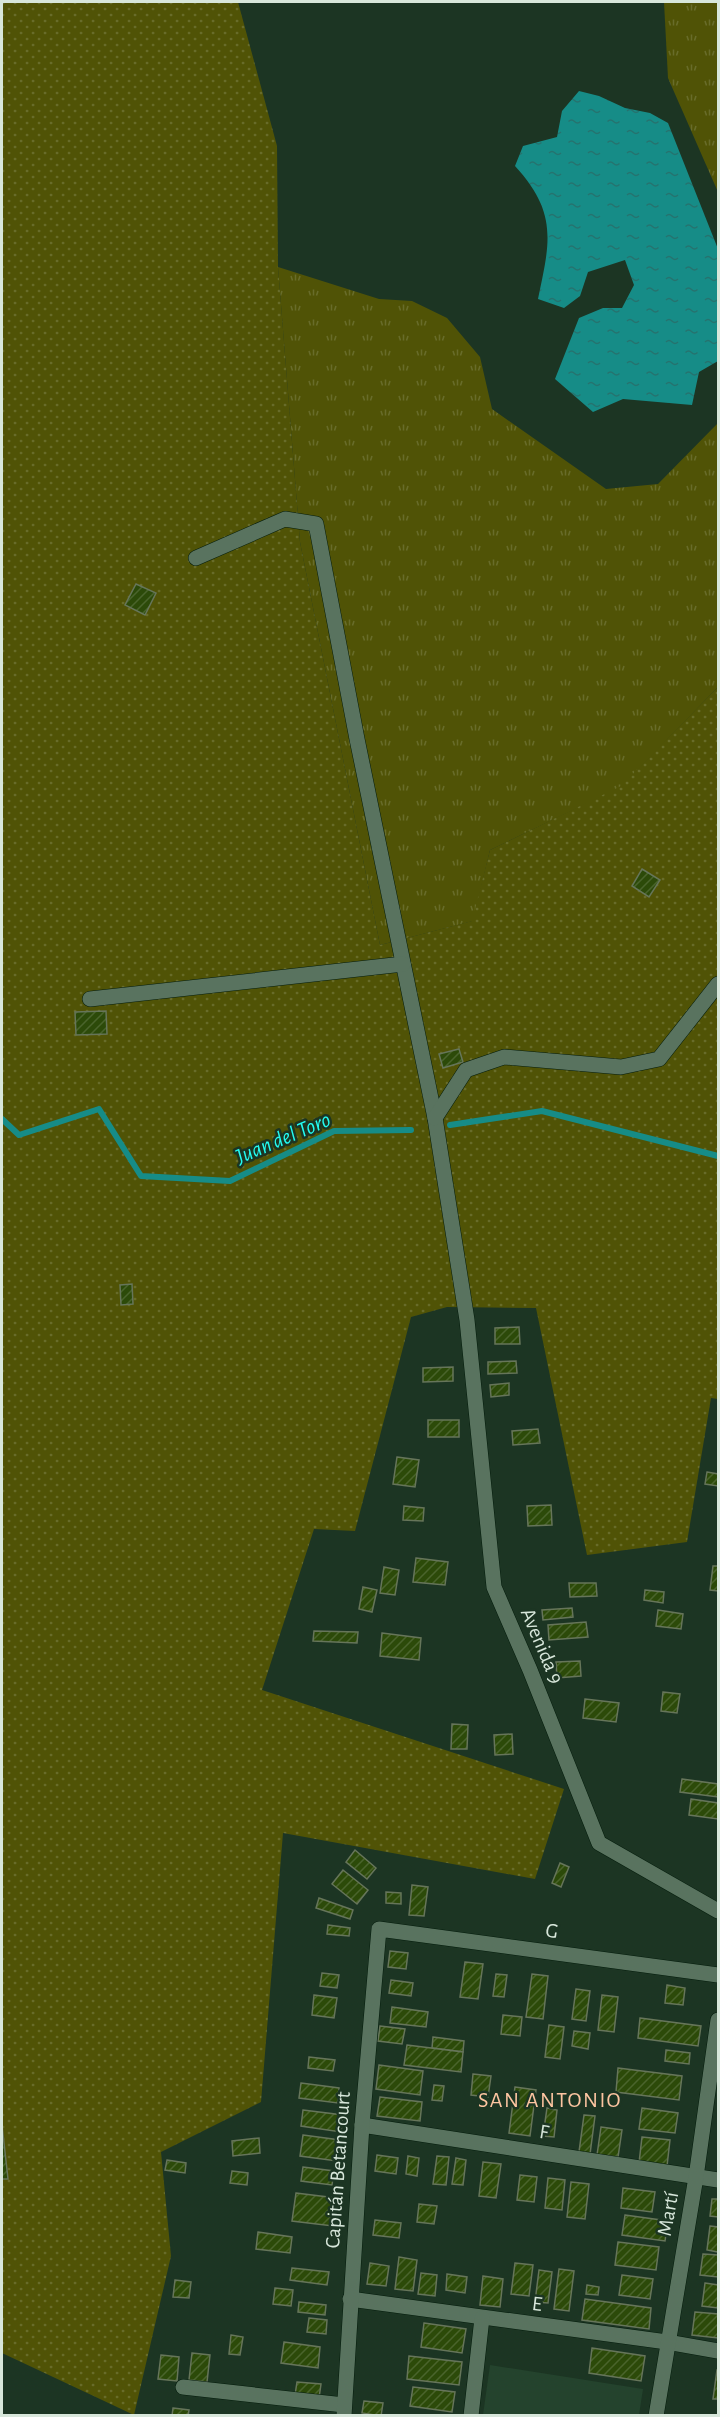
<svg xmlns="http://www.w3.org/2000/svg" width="720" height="2417" font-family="'Alegreya Sans',sans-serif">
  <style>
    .built { fill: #24432d }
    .grass { fill: url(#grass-tufts) }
    .garden { fill: url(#garden-dots) }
    .water { fill: url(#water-ripples) }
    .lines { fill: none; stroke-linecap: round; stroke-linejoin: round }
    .stream { stroke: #168c87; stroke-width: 6 }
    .building { fill: url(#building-hatch); stroke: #66755a; stroke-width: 1.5 }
    .minor-casing { stroke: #041c0c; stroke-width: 16 }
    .minor { stroke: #59735f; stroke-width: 15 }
    .labels { text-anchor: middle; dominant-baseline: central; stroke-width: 5; stroke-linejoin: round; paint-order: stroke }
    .street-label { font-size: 21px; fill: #d8e7db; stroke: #1c3523 }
    .water-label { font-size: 22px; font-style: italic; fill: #23faf1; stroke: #1c3523 }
    .neighbourhood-label { font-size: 22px; letter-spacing: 1.5px; fill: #fdc5a1; stroke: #1c3523 }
  </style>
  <defs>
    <pattern id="grass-tufts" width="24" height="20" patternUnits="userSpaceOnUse" patternTransform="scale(1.5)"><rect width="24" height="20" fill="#505306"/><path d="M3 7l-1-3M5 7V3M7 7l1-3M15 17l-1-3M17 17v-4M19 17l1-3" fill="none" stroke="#686c2a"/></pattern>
    <pattern id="garden-dots" width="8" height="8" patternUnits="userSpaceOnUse" patternTransform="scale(1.5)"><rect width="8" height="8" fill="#505306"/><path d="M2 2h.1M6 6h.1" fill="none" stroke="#686c2a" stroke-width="1.8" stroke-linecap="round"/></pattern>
    <pattern id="water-ripples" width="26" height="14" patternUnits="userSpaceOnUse" patternTransform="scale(1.5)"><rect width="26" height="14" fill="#168c87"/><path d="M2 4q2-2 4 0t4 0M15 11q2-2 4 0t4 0" fill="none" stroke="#25736f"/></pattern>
    <pattern id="building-hatch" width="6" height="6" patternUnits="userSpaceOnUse" patternTransform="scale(1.5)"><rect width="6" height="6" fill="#2c4a09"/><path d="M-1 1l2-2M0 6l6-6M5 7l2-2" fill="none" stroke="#4a642c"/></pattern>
  </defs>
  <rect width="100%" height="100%" fill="#1c3523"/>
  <polygon class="built" points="490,2365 643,2389 639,2415 483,2415"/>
  <g class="grass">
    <polygon points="664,2 718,2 718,192 668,78"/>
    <polygon points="278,267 379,299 412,301 447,318 480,357 492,409 606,489 658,484 718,423 718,687 621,787 490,850 473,921 380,945 300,542"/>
  </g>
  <polygon class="garden" points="2,2 238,2 277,146 278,267 300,542 380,945 472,921 490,850 621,786 718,687 718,1399 711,1398 687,1542 587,1555 536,1308 447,1307 411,1317 355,1531 314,1529 262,1690 564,1789 535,1879 283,1833 261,2102 161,2152 171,2256 134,2415 2,2353"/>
  <path class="water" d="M 579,91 L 599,96 L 625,108 L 650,113 L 668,123 L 718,249 L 718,361 L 699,372 L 692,405 L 623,399 L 593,412 L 555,379 L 579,318 L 603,308 L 622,308 L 634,285 L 625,260 L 588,272 L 580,296 L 564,308 L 538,299 C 550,242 558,213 515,166 L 523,146 L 557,137 L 562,111 Z"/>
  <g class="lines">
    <g class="stream">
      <polyline points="2,1119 19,1135 99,1109 141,1176 230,1181 334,1131 411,1130"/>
      <polyline points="450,1125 542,1111 718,1156"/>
    </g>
  </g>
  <g class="building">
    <polygon points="136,584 156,593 145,615 125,605"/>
    <polygon points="642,869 660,880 649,897 632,886"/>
    <polygon points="106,1011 107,1034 76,1035 75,1012"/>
    <polygon points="459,1049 463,1062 443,1068 439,1054"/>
    <polygon points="132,1284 133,1304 121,1305 120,1285"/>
    <polygon points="519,1327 520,1344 495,1344 495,1328"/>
    <polygon points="516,1361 517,1373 488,1374 488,1362"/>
    <polygon points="453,1367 453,1381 423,1382 423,1368"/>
    <polygon points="509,1383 509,1395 491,1397 490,1385"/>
    <rect x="428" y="1420" width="31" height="17"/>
    <polygon points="538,1429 540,1443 513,1445 512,1431"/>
    <polygon points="397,1457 419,1460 415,1487 393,1484"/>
    <polygon points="707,1472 718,1474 718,1486 705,1484"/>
    <polygon points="551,1505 552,1525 528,1526 527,1506"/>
    <polygon points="404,1506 424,1508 423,1521 403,1520"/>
    <polygon points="416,1558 448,1562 445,1585 413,1582"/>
    <polygon points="713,1566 718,1566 718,1591 710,1590"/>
    <polygon points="384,1567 399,1570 395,1595 380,1593"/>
    <polygon points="569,1583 596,1583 597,1596 570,1597"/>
    <polygon points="363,1587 377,1590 372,1612 359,1609"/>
    <polygon points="645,1590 664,1592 663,1603 644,1600"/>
    <polygon points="572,1608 573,1617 543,1620 542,1610"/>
    <polygon points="658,1610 683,1614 681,1629 656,1626"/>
    <polygon points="586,1622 588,1637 549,1640 548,1625"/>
    <polygon points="314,1631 358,1632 357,1643 313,1641"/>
    <polygon points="382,1633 421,1638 419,1660 380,1656"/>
    <polygon points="580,1661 581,1676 557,1678 556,1662"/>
    <polygon points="663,1692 680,1694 677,1713 661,1711"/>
    <polygon points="585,1699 619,1703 616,1722 583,1718"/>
    <polygon points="452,1724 468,1725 467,1749 451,1749"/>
    <polygon points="512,1734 513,1754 495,1755 494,1735"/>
    <polygon points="682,1779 718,1784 718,1797 680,1792"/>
    <polygon points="691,1799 718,1803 718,1819 689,1815"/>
    <polygon points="355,1850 376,1868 367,1879 346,1862"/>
    <polygon points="560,1863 569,1867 561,1887 552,1883"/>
    <polygon points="343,1870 368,1890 357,1904 332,1884"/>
    <polygon points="412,1885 428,1887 424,1916 409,1915"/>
    <polygon points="386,1892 401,1893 401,1904 386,1903"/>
    <polygon points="319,1898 353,1910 350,1919 316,1908"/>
    <polygon points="328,1925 350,1928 349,1936 327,1934"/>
    <polygon points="390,1951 408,1953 406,1969 388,1967"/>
    <polygon points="465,1962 483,1964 478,1999 460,1997"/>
    <polygon points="322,1973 339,1975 337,1988 320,1986"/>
    <polygon points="496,1974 507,1975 504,1997 493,1996"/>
    <polygon points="532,1974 548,1976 543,2019 526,2017"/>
    <polygon points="391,1980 413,1983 411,1996 389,1993"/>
    <polygon points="667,1985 685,1988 683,2005 665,2003"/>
    <polygon points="576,1989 590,1991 586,2021 572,2019"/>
    <polygon points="314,1995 337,1998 334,2018 312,2015"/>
    <polygon points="602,1995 618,1997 614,2032 598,2030"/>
    <polygon points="392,2007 428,2012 426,2027 390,2023"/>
    <polygon points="503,2015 522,2017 520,2036 501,2034"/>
    <polygon points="640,2018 701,2026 698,2046 638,2038"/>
    <polygon points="549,2025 564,2027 560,2059 545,2057"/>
    <polygon points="380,2026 405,2029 402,2044 378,2041"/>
    <polygon points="574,2031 590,2033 588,2049 572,2046"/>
    <polygon points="433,2037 464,2041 463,2052 432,2048"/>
    <polygon points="407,2045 463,2052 461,2072 404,2065"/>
    <polygon points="666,2050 690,2053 689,2064 665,2061"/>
    <polygon points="309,2057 335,2060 333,2071 308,2068"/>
    <polygon points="379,2065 423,2071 420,2095 376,2089"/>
    <polygon points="618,2068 682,2076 679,2100 616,2092"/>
    <polygon points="473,2074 491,2076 488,2097 471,2095"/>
    <polygon points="301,2083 339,2088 338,2103 299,2098"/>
    <polygon points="434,2085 444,2086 442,2101 432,2100"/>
    <polygon points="515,2087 536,2090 530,2136 509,2133"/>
    <polygon points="380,2097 422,2102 420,2121 377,2116"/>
    <polygon points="547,2108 557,2110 554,2137 543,2136"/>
    <polygon points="642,2108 678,2113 675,2133 639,2129"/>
    <polygon points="303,2110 343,2115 341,2132 301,2126"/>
    <polygon points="584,2115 595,2116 590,2154 579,2152"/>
    <polygon points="2,2125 8,2179 2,2179"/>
    <polygon points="601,2127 622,2130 618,2157 597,2155"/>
    <polygon points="303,2135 340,2140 337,2161 300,2156"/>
    <polygon points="642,2137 670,2140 667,2166 639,2163"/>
    <polygon points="259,2138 260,2153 233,2156 232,2141"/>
    <polygon points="377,2155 398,2158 396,2174 375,2171"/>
    <polygon points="408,2156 419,2158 417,2176 406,2174"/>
    <polygon points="437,2156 449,2157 446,2185 433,2184"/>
    <polygon points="456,2158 466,2160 463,2185 452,2184"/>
    <polygon points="167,2160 186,2163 185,2173 165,2170"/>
    <polygon points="483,2162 501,2164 496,2198 479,2196"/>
    <polygon points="303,2167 334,2171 332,2185 301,2181"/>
    <polygon points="232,2171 248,2173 247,2185 230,2183"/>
    <polygon points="520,2175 537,2177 534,2202 517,2200"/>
    <polygon points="548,2178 565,2180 562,2210 545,2208"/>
    <polygon points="571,2182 589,2184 585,2219 567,2217"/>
    <polygon points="623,2188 655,2192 652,2212 621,2208"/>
    <polygon points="296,2193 336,2198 333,2226 292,2221"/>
    <polygon points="712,2199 718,2199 718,2217 710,2216"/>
    <polygon points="419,2204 437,2206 434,2224 417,2222"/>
    <polygon points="625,2215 668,2221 665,2241 622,2235"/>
    <polygon points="375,2220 401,2223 399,2238 373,2235"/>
    <polygon points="710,2226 718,2227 718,2252 707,2250"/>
    <polygon points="258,2232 292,2237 290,2253 256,2249"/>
    <polygon points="618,2242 659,2247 656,2270 615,2265"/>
    <polygon points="703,2254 718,2255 718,2277 700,2275"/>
    <polygon points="399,2257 417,2260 413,2291 395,2289"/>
    <polygon points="370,2263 389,2266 386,2286 367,2284"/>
    <polygon points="515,2263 533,2265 529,2296 511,2294"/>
    <polygon points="292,2268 329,2272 327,2285 290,2280"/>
    <polygon points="559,2269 574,2271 569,2311 554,2309"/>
    <polygon points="539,2270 552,2272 548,2303 535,2302"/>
    <polygon points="421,2273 437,2275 435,2296 418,2294"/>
    <polygon points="447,2274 467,2277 465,2293 446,2290"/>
    <polygon points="622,2275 653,2279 650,2299 619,2295"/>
    <polygon points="483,2276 503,2279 500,2307 480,2305"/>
    <polygon points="175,2280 191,2282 189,2298 173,2297"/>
    <polygon points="705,2283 718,2285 718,2308 702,2306"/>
    <polygon points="587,2285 599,2287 598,2295 586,2294"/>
    <polygon points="275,2288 293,2290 291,2306 273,2304"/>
    <polygon points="585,2299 651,2308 649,2329 582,2320"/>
    <polygon points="299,2302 326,2305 325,2315 298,2312"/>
    <polygon points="695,2312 718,2314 718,2338 692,2335"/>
    <polygon points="309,2318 327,2320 326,2334 307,2332"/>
    <polygon points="424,2323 466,2329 462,2353 421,2347"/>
    <polygon points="231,2335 243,2337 240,2355 229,2354"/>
    <polygon points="284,2342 320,2347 318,2368 281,2363"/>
    <polygon points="592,2348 645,2356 641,2381 589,2373"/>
    <polygon points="192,2353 210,2355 207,2382 189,2380"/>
    <polygon points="161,2355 179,2357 177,2381 158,2379"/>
    <polygon points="409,2356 462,2362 459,2385 407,2379"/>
    <polygon points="717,2370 718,2370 718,2399 713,2399"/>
    <polygon points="297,2382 321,2384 319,2398 295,2395"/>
    <polygon points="413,2387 455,2392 452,2412 410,2406"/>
    <polygon points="364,2401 383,2403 381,2416 362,2413"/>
    <polygon points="173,2408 189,2410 188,2416 172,2416"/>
  </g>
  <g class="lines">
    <g class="minor-casing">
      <g id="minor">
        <polyline points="196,558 285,519 316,524 357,739 435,1118 467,1320 494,1587 530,1670 599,1843 718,1911"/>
        <polyline points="90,999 403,964"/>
        <polyline points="435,1118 466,1070 504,1057 621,1067 659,1059 718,984"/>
        <polyline points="362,2125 718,2180"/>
        <polyline points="350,2299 667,2342 718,2351"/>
        <polyline points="183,2387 344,2405"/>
        <polyline points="344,2416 362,2125 379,1929 718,1975"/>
        <polyline points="471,2416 482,2318"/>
        <polyline points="656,2416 696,2177 718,2020"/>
      </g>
    </g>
    <use href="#minor" class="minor"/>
  </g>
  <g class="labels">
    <g class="street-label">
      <text transform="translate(542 1646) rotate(67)">Avenida 9</text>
      <text transform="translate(552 1931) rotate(8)">G</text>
      <text transform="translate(544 2132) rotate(9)">F</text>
      <text transform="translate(338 2170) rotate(-86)">Capitán Betancourt</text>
      <text transform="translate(668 2214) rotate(-80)">Martí</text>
      <text transform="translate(537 2304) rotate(7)">E</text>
    </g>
    <g class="water-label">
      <text transform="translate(283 1138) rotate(-23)">Juan del Toro</text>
    </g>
    <g class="neighbourhood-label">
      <text x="550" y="2100">SAN ANTONIO</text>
    </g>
  </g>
  <rect width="720" height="2417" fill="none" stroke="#d8e7db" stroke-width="6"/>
</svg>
